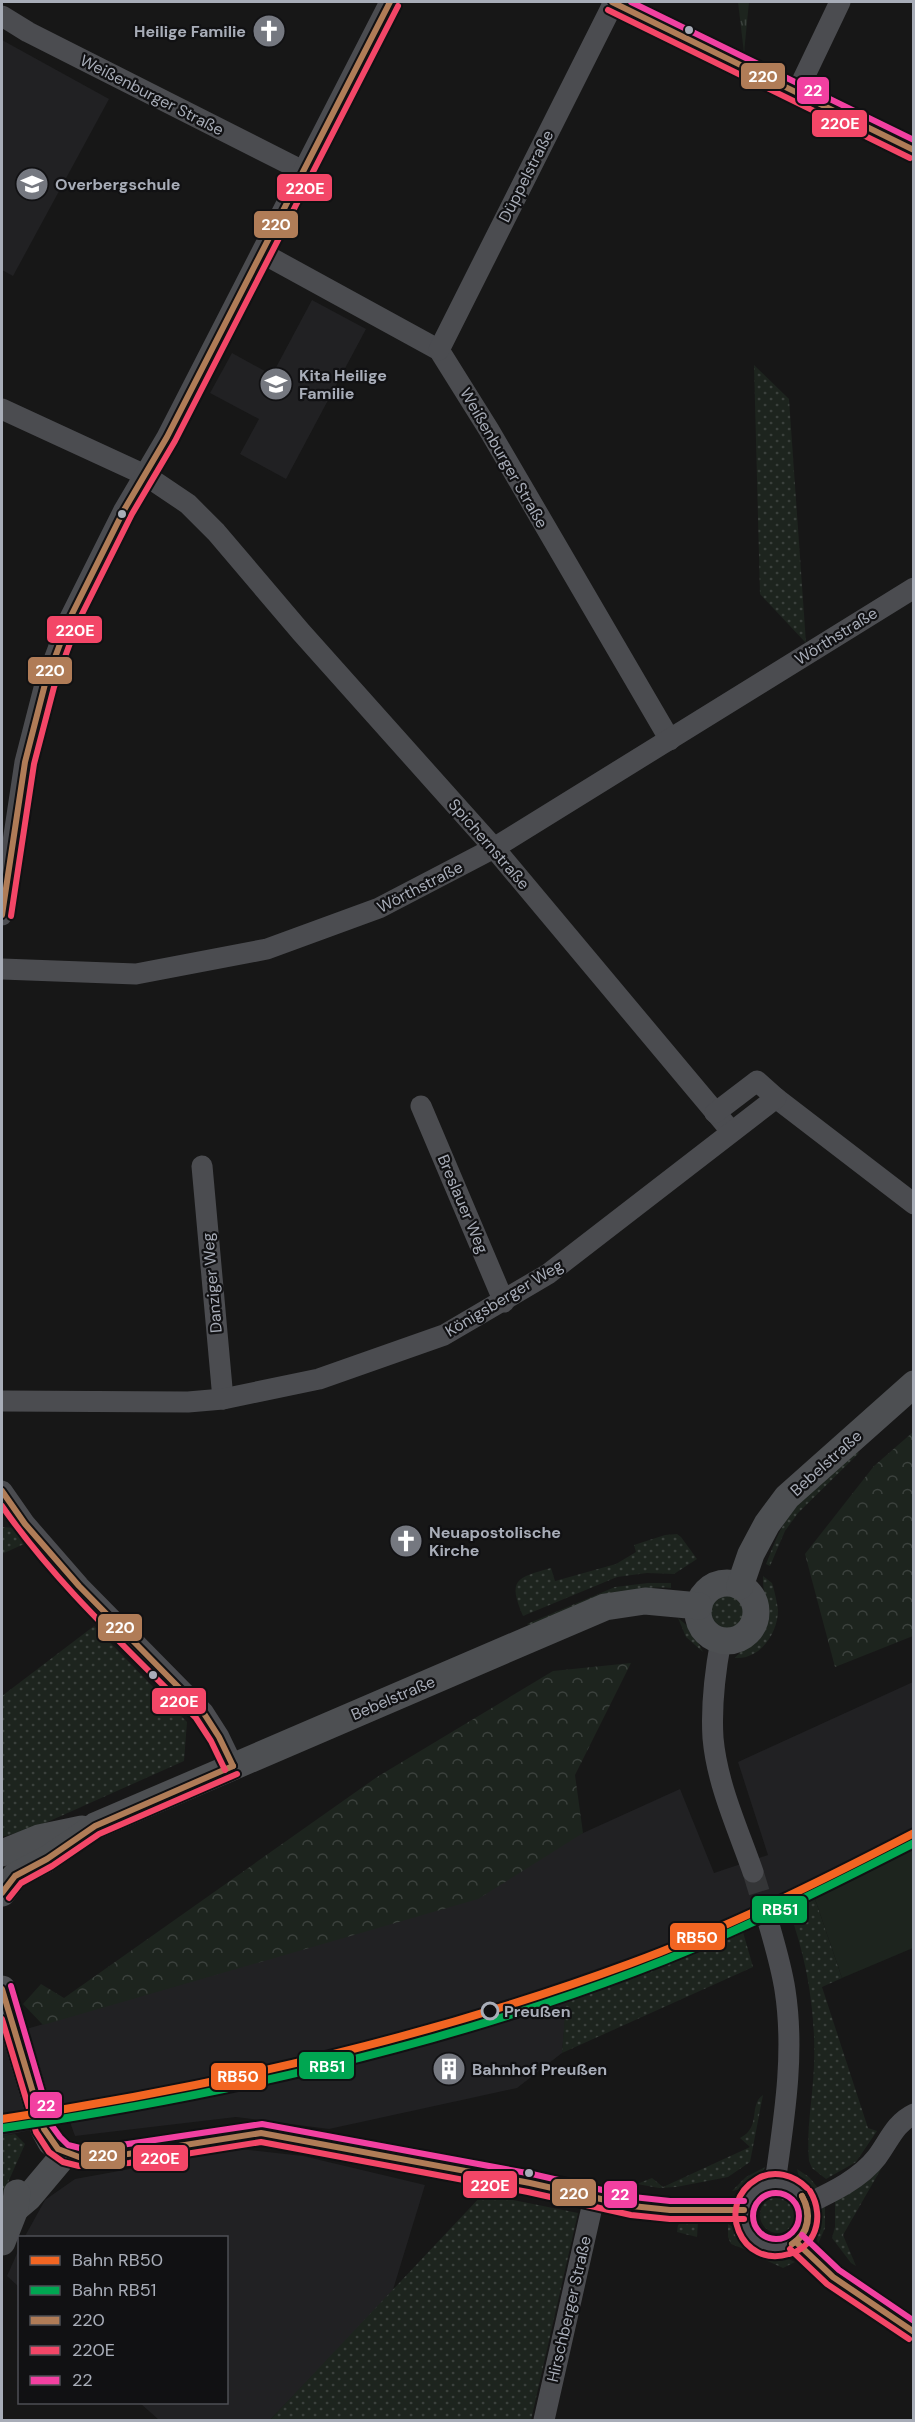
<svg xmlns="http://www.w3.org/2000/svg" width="915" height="2422" font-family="'DM Sans',sans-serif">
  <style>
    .built { fill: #212123 }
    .grass { fill: url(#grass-dots) }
    .forest { fill: url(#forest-crowns) }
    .park { fill: url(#park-tufts) }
    .garden { fill: #1d241e }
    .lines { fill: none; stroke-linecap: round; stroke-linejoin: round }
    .minor-tunnel { stroke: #343537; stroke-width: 21; stroke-dasharray: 21 10; stroke-linecap: butt }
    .minor { stroke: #4b4c50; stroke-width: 21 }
    .major { stroke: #4d4f52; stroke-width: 27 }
    .bus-1-casing { stroke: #111113; stroke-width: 10 }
    .bus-2-casing { stroke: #111113; stroke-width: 10 }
    .bus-3-casing { stroke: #111113; stroke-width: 10 }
    .bus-1 { stroke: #b07c57; stroke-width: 6 }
    .bus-2 { stroke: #f34667; stroke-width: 6 }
    .bus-3 { stroke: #f240a1; stroke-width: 6 }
    .rail-1-casing { stroke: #111113; stroke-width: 12 }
    .rail-2-casing { stroke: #111113; stroke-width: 12 }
    .rail-1 { stroke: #f26522; stroke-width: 8 }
    .rail-2 { stroke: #00a651; stroke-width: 8 }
    .bus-dot { fill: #a8adb8; stroke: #111113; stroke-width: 2 }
    .stop-dot { fill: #111113; stroke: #a8adb8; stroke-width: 3 }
    .labels { text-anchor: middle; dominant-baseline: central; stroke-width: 4.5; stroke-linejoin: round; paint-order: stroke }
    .poi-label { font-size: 16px; font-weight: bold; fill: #a8adb8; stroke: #111113; text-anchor: start }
    .street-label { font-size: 16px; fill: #a8adb8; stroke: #111113 }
    .stop-label { font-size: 16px; font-weight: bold; fill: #a8adb8; stroke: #111113; text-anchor: start }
    .line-badge { stroke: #111113; stroke-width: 2 }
    .badge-label { font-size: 16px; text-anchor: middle; font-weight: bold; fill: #fff }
  </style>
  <defs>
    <pattern id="grass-dots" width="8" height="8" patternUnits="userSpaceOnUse" patternTransform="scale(1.5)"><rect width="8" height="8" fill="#1d241e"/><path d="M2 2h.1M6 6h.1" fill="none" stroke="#3b413d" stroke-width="1.8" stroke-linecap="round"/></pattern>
    <pattern id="forest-crowns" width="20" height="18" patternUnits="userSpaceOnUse" patternTransform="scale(1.5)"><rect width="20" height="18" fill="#1d241e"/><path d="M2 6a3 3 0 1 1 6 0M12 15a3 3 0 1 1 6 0" fill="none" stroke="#3b413d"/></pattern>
    <pattern id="park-tufts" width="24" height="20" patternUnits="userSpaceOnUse" patternTransform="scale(1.5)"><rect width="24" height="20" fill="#1d241e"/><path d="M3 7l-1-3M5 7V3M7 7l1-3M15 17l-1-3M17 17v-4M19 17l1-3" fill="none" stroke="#3b413d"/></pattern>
  </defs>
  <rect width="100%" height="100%" fill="#171717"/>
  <g class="built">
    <polygon points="2,40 109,99 13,276 2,270"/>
    <polygon points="312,300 366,329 286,479 240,454 259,419 210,393 232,353 272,375"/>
    <polygon points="913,1682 913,1850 815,1899 697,1952 567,2000 562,2053 517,2088 329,2129 236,2117 75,2136 70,2122 2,2136 2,2036 203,1978 583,1833 680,1789 714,1873 768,1855 738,1762"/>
    <polygon points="240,2149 303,2156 425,2185 392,2293 270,2420 159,2420 140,2403 226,2402 226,2238 24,2238 45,2200 75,2179"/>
    <polygon points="19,2249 19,2287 7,2276"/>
  </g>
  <g class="grass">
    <polygon points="754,365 789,399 806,643 760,594"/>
    <path d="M 856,1451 L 859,1453 L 798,1513 L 785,1531 L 770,1566 L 766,1564 C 771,1552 775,1540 781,1529 C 798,1498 830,1474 856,1451 Z"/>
    <polygon points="2,1527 15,1528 24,1544 2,1554"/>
    <path d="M 677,1534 L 681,1537 L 697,1559 L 674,1574 L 647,1573 L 617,1577 L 523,1616 C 508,1580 515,1578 551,1568 L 555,1581 L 616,1564 L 636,1552 L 634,1545 L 665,1535 Z"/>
    <path d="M 763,1576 L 772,1583 L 773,1586 C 775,1594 777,1602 778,1610 C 778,1633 760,1660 735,1658 C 741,1650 749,1646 756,1639 C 775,1620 762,1599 763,1576 Z"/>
    <path d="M 648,1583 L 671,1583 L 671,1588 C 620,1584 578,1608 532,1627 L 527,1624 L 615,1587 Z"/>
    <circle cx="727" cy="1611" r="18"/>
    <polygon points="678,1618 691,1629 703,1652 686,1637"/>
    <polygon points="94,1626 187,1722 184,1761 34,1828 2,1837 2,1696"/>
    <path d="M 815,1899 L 842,1978 L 822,1987 L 868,2128 L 877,2131 L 856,2162 L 826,2179 L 812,2168 L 809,2161 C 806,2129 813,2097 814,2065 C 816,2014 807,1958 789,1911 Z"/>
    <polygon points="743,1932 753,1967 562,2053 566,2000 697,1952"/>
    <path d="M 763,2095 L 750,2162 L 728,2177 L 676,2187 L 659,2188 L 637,2184 L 652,2178 L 663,2187 L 750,2147 L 740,2138 C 762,2127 748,2105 763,2095 Z"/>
    <polygon points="15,2134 25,2144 2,2196 2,2136"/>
    <polygon points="885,2162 843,2235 856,2266 851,2263 832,2238 835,2227 835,2200"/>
    <path d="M 765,2167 C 758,2182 748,2188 732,2191 L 746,2177 Z"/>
    <path d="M 797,2169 L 809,2177 L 818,2188 C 805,2189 799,2181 797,2169 Z"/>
    <polygon points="483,2194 578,2213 531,2420 270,2420"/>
    <circle cx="778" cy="2215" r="18"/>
    <path d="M 825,2204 L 825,2228 L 818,2244 C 815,2230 816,2216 825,2204 Z"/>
    <polygon points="684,2220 698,2221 697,2237 677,2232 678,2225"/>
    <polygon points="728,2224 737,2229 752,2246 749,2251 731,2244 728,2237"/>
    <polygon points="762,2252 782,2256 795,2262 783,2268 759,2257"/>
  </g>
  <g class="forest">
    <polygon points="913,1432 913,1636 835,1667 805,1554 874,1466"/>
    <polygon points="631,1663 575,1775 583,1833 478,1899 43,2025 23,2004 41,1984 64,1998 377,1777 553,1671"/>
  </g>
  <polygon class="park" points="738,2 749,2 744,53"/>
  <polygon class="garden" points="913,1850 913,1948 842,1978 815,1899"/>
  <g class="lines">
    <polyline class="minor-tunnel" points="753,1872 766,1914"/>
    <g class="minor">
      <path d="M 612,2 C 713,51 812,102 914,150"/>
      <polyline points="2,16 28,32 303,171"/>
      <polyline points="796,94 840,2"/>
      <polyline points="262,253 439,350 489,430 670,740"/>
      <polyline points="439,350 614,2"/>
      <polyline points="2,409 145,475 188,504 216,532 301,632 494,848 731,1131"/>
      <polyline points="2,915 25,762 45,684 69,620 124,510 167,437 390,2"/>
      <polyline points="2,969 136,974 267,949 379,908 494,848 914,588"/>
      <polyline points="776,1098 914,1204"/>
      <polyline points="421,1106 504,1302"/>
      <polyline points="202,1166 223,1399"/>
      <polyline points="2,1401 188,1402 223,1399 319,1379 444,1335 548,1274 776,1098 757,1081 715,1113"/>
      <polyline points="2,1491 25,1524 79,1586 203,1712 219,1737 233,1766"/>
      <path d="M 721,1640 C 715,1672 711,1706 713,1738 C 717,1784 738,1829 753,1872"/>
      <path d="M 766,1914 C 773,1939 781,1964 785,1990 C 795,2054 784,2119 775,2183"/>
      <path d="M 65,2154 C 91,2163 121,2155 147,2150 C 185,2144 223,2135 261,2133 L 530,2183 L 632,2206 L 670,2210 L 744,2210"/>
      <circle cx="776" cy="2216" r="33"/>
      <path d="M 807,2204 C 832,2192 860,2179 877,2157 C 889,2141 895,2123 914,2114"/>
      <polyline points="796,2242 833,2277 914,2332"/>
      <polyline points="544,2420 594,2198"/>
    </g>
    <g class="major">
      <circle cx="727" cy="1612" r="29"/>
      <polyline points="740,1586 751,1554 767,1524 787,1497 914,1384"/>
      <polyline points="2,1853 39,1838 82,1829"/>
      <polyline points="2,1893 15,1876 47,1859 95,1826 605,1607 645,1601 699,1606"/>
      <polyline points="2,1989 44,2129 51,2142 65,2154 28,2198 15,2209"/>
      <polyline points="2,2242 15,2209 17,2193"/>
    </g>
    <g class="bus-1-casing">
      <g id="bus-1">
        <polyline points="612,2 914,150"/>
        <polyline points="2,915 25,762 45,684 69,620 124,510 167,437 390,2"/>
        <polyline points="2,1491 25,1524 79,1586 203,1712 219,1737 233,1766"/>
        <polyline points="2,1893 15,1876 47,1859 95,1826 233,1766"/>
        <polyline points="2,1989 44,2129 58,2149 79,2157 128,2154 261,2133 530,2183 632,2206 670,2210 744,2210"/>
        <polyline points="796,2242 833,2277 914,2332"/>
        <path d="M 792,2244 C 809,2233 811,2214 802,2196"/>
        <path d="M 792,2244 C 810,2234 812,2213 802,2196"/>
      </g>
    </g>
    <g class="bus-2-casing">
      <g id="bus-2">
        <polyline points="608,10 910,158"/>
        <polyline points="11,916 34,764 54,687 77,624 132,514 175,441 398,6"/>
        <path d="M 2,1506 C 56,1584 129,1650 196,1718 L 211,1741 L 225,1770"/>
        <polyline points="9,1898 21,1883 52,1866 99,1834 237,1774"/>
        <polyline points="2,2019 36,2132 49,2152 63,2162 79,2166 129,2163 261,2142 528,2192 631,2215 670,2219 744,2219"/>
        <path d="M 807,2188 C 794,2175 774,2169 757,2179 C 714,2204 741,2269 789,2254 C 800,2251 808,2245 813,2235 C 820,2221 818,2204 810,2191"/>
        <polyline points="790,2249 827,2284 909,2339"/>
      </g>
    </g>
    <g class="bus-3-casing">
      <g id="bus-3">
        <polyline points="631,2 914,140"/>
        <polyline points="11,1986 52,2126 60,2137 68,2145 80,2148 101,2148 262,2124 532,2174 633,2197 670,2201 744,2201"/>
        <circle cx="776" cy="2216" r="23"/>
        <polyline points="802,2235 839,2270 914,2321"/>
      </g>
    </g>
    <use href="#bus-1" class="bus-1"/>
    <use href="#bus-2" class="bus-2"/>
    <use href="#bus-3" class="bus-3"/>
    <g class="rail-1-casing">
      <path id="rail-1" d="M 2,2119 C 215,2087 426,2039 629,1964 C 727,1928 821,1881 914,1833"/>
    </g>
    <g class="rail-2-casing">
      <path id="rail-2" d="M 3,2128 C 217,2096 431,2049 634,1972 C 730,1936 822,1890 914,1843"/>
    </g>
    <use href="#rail-1" class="rail-1"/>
    <use href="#rail-2" class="rail-2"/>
  </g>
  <defs>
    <g id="church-disc" transform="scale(1.725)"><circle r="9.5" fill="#757880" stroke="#111113"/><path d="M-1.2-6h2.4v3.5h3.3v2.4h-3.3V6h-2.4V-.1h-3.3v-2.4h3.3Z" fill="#fff"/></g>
    <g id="school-disc" transform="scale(1.725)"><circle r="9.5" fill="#757880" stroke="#111113"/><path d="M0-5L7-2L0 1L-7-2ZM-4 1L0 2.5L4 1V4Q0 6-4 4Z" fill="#fff"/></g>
    <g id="building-disc" transform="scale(1.725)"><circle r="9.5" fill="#757880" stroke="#111113"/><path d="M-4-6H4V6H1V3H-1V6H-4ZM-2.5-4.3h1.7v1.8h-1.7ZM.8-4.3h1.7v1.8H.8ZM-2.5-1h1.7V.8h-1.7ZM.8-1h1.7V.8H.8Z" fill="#fff"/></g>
  </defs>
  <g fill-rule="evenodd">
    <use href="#church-disc" x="269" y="31"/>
    <use href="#school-disc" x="32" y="184"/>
    <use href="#school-disc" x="276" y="384"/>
    <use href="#church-disc" x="406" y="1541"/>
    <use href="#building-disc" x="449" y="2069"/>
  </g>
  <g class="bus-dot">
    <circle cx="689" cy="30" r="5"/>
    <circle cx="122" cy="514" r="5"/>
    <circle cx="153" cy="1675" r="5"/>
    <circle cx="529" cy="2173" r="5"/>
  </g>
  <circle class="stop-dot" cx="490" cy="2011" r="8"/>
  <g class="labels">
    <g class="poi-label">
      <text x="246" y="31" text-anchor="end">Heilige Familie</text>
      <text x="55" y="184">Overbergschule</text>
      <text x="299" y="375">Kita Heilige<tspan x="299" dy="18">Familie</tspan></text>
      <text x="429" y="1532">Neuapostolische<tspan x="429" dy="18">Kirche</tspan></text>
      <text x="472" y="2069">Bahnhof Preußen</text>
    </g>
    <g class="street-label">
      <text transform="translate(152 95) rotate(27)">Weißenburger Straße</text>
      <text transform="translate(526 176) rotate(-63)">Düppelstraße</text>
      <text transform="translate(504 458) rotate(60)">Weißenburger Straße</text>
      <text transform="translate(836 636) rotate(-32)">Wörthstraße</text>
      <text transform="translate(489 844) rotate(49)">Spichernstraße</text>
      <text transform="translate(420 887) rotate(-27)">Wörthstraße</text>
      <text transform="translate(463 1204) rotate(67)">Breslauer Weg</text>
      <text transform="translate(212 1283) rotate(-95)">Danziger Weg</text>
      <text transform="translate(504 1298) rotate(-31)">Königsberger Weg</text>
      <text transform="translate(826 1463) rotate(-42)">Bebelstraße</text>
      <text transform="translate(393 1698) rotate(-23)">Bebelstraße</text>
      <text transform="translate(569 2309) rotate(-77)">Hirschberger Straße</text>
    </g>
    <g class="stop-label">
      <text x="504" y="2011">Preußen</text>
    </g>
  </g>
  <g class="line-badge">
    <rect x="740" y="62" width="46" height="28" rx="6" fill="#b07c57"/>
    <rect x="796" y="76" width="34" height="29" rx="6" fill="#f240a1"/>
    <rect x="811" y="109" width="57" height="29" rx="6" fill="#f34667"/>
    <rect x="276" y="173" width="57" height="29" rx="6" fill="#f34667"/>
    <rect x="253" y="210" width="46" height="29" rx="6" fill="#b07c57"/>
    <rect x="46" y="615" width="57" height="29" rx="6" fill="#f34667"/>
    <rect x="27" y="656" width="46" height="29" rx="6" fill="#b07c57"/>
    <rect x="97" y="1613" width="46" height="29" rx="6" fill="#b07c57"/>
    <rect x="151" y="1687" width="56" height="28" rx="6" fill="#f34667"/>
    <rect x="751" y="1895" width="57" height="29" rx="6" fill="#00a651"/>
    <rect x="669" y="1922" width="57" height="29" rx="6" fill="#f26522"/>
    <rect x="298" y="2051" width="57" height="29" rx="6" fill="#00a651"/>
    <rect x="210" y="2062" width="57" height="29" rx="6" fill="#f26522"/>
    <rect x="29" y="2091" width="34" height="28" rx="6" fill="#f240a1"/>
    <rect x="80" y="2141" width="46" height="29" rx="6" fill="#b07c57"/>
    <rect x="132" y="2144" width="57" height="28" rx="6" fill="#f34667"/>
    <rect x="462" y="2170" width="56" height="29" rx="6" fill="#f34667"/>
    <rect x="551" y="2178" width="46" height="29" rx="6" fill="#b07c57"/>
    <rect x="603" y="2180" width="35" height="29" rx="6" fill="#f240a1"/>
  </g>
  <g class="badge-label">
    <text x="763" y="82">220</text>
    <text x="813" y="96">22</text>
    <text x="840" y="129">220E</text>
    <text x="305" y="194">220E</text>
    <text x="276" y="230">220</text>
    <text x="75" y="636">220E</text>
    <text x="50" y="676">220</text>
    <text x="120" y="1633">220</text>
    <text x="179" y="1707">220E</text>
    <text x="780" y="1915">RB51</text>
    <text x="697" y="1943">RB50</text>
    <text x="327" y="2072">RB51</text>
    <text x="238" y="2082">RB50</text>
    <text x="46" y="2111">22</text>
    <text x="103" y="2161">220</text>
    <text x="160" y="2164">220E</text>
    <text x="490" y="2191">220E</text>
    <text x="574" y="2199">220</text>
    <text x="620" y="2200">22</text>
  </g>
  <rect width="915" height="2422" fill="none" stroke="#a8adb8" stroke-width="6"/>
  <rect x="18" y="2236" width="210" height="168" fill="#111113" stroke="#4d4f55" stroke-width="1.5"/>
  <rect x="30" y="2256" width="30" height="9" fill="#f26522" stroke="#4d4f55" stroke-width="1.5"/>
  <text x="72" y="2266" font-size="18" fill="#a8adb8">Bahn RB50</text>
  <rect x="30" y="2286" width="30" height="9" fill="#00a651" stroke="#4d4f55" stroke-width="1.5"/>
  <text x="72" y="2296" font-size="18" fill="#a8adb8">Bahn RB51</text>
  <rect x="30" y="2316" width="30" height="9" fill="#b07c57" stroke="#4d4f55" stroke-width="1.5"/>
  <text x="72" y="2326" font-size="18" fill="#a8adb8">220</text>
  <rect x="30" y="2346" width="30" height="9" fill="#f34667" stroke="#4d4f55" stroke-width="1.5"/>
  <text x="72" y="2356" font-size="18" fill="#a8adb8">220E</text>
  <rect x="30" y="2376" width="30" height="9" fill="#f240a1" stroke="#4d4f55" stroke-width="1.5"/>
  <text x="72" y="2386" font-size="18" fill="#a8adb8">22</text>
</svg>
